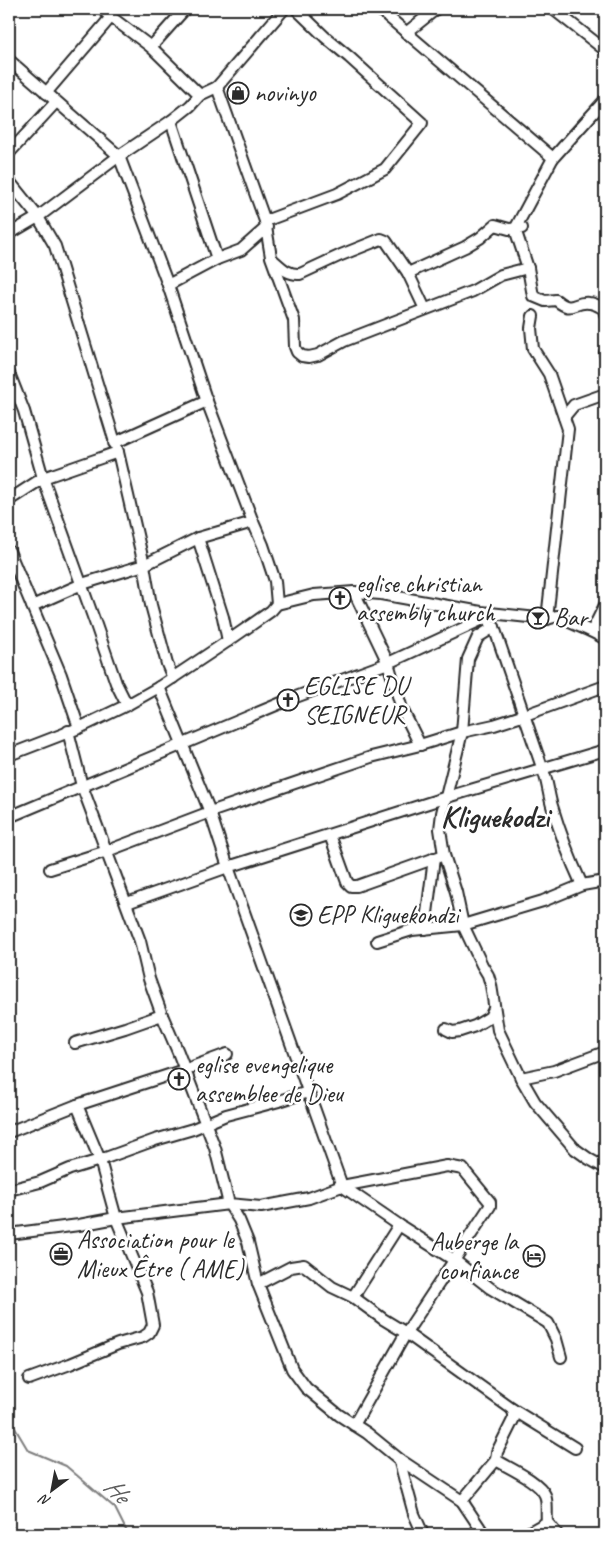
<svg xmlns="http://www.w3.org/2000/svg" width="614" height="1543" font-family="Caveat,sans-serif">
  <style>
    .lines { fill: none; stroke-linecap: round; stroke-linejoin: round }
    .stream { stroke: #7e7e7e; stroke-width: 2 }
    .minor-casing { stroke: #2b2b2b; stroke-width: 14 }
    .minor { stroke: #fff; stroke-width: 10 }
    .labels { text-anchor: middle; dominant-baseline: central; stroke-width: 5; stroke-linejoin: round; paint-order: stroke }
    .poi-label { font-size: 25px; fill: #2b2b2b; stroke: #fff; text-anchor: start }
    .water-label { font-size: 26px; font-style: italic; fill: #5c5c5c; stroke: #fff }
    .district-label { font-size: 30px; font-weight: bold; fill: #2b2b2b; stroke: #fff }
  </style>
  <rect width="100%" height="100%" fill="#fff"/>
  <filter id="ink" filterUnits="userSpaceOnUse"><feTurbulence type="fractalNoise" baseFrequency=".02" numOctaves="2"/><feDisplacementMap in="SourceGraphic" scale="10" xChannelSelector="R" yChannelSelector="G"/><feConvolveMatrix kernelMatrix="1 2 1 2 8 2 1 2 1" color-interpolation-filters="sRGB"/></filter>
  <g filter="url(#ink)">
    <g class="lines">
      <polyline class="stream" points="9,1418 28,1450 66,1466 115,1508 128,1534"/>
      <g class="minor-casing">
        <g id="minor">
          <polyline points="102,9 111,17 151,47 185,9"/>
          <path d="M 379,9 L 553,158 L 515,229 L 528,268 L 533,296 L 545,301 L 556,300 C 573,314 573,301 589,303 C 595,303 600,307 604,309 L 605,314"/>
          <polyline points="553,9 605,50"/>
          <polyline points="406,33 436,9"/>
          <polyline points="151,47 200,95"/>
          <polyline points="9,60 119,156 168,285 205,396 253,522 263,545 275,581 277,604"/>
          <polyline points="217,87 265,221 271,257 294,320 295,347 297,352 302,356 309,357 318,355 344,341 473,291 501,275 528,268"/>
          <polyline points="46,93 111,17"/>
          <polyline points="171,121 217,259"/>
          <polyline points="9,153 56,102"/>
          <polyline points="553,158 605,100"/>
          <polyline points="9,181 38,217 55,246 118,452 144,565 151,605 167,664 173,678"/>
          <polyline points="265,221 337,194 385,169 422,123 349,57 325,37 296,9"/>
          <polyline points="9,234 38,217 119,156 171,121 190,106 200,95 217,87 284,9"/>
          <path d="M 273,260 C 282,268 288,275 300,274 L 341,255 L 381,239 L 386,241 L 408,273 L 465,247 L 480,238 L 495,225 L 509,229 L 522,228"/>
          <polyline points="408,273 425,309"/>
          <polyline points="168,285 217,259 241,250 267,227"/>
          <polyline points="533,316 531,328 533,349 549,374 568,429 547,619"/>
          <polyline points="605,352 605,354"/>
          <polyline points="9,373 24,411 43,478 96,625 116,683 127,705"/>
          <polyline points="564,417 574,405 605,394"/>
          <polyline points="114,443 207,401"/>
          <polyline points="9,500 43,478 118,452"/>
          <polyline points="198,538 223,617 228,641"/>
          <polyline points="9,551 32,606 82,584 144,565 198,538 253,522"/>
          <polyline points="354,592 388,663 402,709 420,745"/>
          <polyline points="32,606 61,675 79,728"/>
          <path d="M 490,624 L 494,627 C 511,677 528,727 545,776 C 548,786 549,796 552,806 C 560,833 570,859 582,885"/>
          <polyline points="494,627 478,637 468,659 462,732 442,813 440,829 444,855 456,892 463,925 482,965 488,975 491,985 498,1030 521,1078 535,1102 575,1149 589,1159 605,1168"/>
          <polyline points="592,631 605,605"/>
          <polyline points="159,687 210,812 228,867 342,1186 399,1225 454,1260 490,1288 548,1323 556,1339 561,1357"/>
          <polyline points="68,731 82,786 140,941 149,979 162,1015 178,1052 215,1148 229,1204 261,1207 309,1198 342,1186 447,1166 463,1169 490,1202 490,1206 406,1333 354,1425"/>
          <path d="M 9,755 L 79,728 L 127,705 L 159,687 L 228,641 L 271,611 L 277,604 L 314,595 L 354,592 L 381,594 L 481,612 L 547,619 L 557,616 C 573,625 590,629 605,639"/>
          <polyline points="9,817 293,698 388,663 483,619"/>
          <polyline points="330,835 347,882 351,886 357,886 444,855"/>
          <polyline points="50,869 107,851 210,812 371,757 420,745 462,732 494,725 525,715 605,686"/>
          <polyline points="127,903 228,867 447,797 605,750"/>
          <polyline points="425,929 434,858"/>
          <polyline points="377,941 412,930 463,925 543,901 582,885 605,881"/>
          <polyline points="446,1029 452,1032 460,1031 475,1026 490,1017 494,1009"/>
          <polyline points="75,1043 125,1028 162,1015"/>
          <polyline points="521,1078 554,1071 605,1052"/>
          <polyline points="9,1132 77,1105 184,1070 227,1054"/>
          <polyline points="9,1190 40,1182 70,1169 100,1160 77,1105"/>
          <polyline points="9,1234 79,1225 116,1218 229,1204 239,1220 248,1242 258,1284 292,1369 306,1388 339,1415 367,1433 399,1459 462,1501 484,1534"/>
          <polyline points="258,1284 291,1267 304,1265 332,1287 353,1297 383,1319 406,1333 512,1409 575,1448"/>
          <polyline points="353,1297 399,1225"/>
          <polyline points="29,1379 70,1364 118,1344 143,1337 149,1333 153,1325 147,1292 116,1218 100,1160 155,1140 193,1129 226,1115 279,1101 308,1092"/>
          <path d="M 512,1409 L 514,1414 L 514,1418 L 497,1452 L 496,1460 C 509,1468 539,1481 545,1495 C 548,1502 546,1514 547,1522 L 526,1534"/>
          <polyline points="399,1459 414,1514 423,1534"/>
          <polyline points="462,1501 496,1460"/>
          <polyline points="547,1522 557,1534"/>
          <polyline points="9,1533 9,1534"/>
        </g>
      </g>
      <use href="#minor" class="minor"/>
    </g>
  </g>
  <defs>
    <g id="shop-ring" transform="scale(1.125)"><circle r="9.5" fill="#fff" stroke="#2b2b2b" stroke-width="1.5"/><path d="M-5-2.5h2.3a2.7 3.5 0 0 1 5.4 0H5L5.5 6h-11ZM-1.5-2.5h3a1.5 2.3 0 0 0-3 0Z" fill="#2b2b2b"/></g>
    <g id="church-ring" transform="scale(1.125)"><circle r="9.5" fill="#fff" stroke="#2b2b2b" stroke-width="1.5"/><path d="M-1.2-6h2.4v3.5h3.3v2.4h-3.3V6h-2.4V-.1h-3.3v-2.4h3.3Z" fill="#2b2b2b"/></g>
    <g id="bar-ring" transform="scale(1.125)"><circle r="9.5" fill="#fff" stroke="#2b2b2b" stroke-width="1.5"/><path d="M-6-5H6L.8 .8V4.5H3.5V6h-7V4.5H-.8V.8Z" fill="#2b2b2b"/></g>
    <g id="school-ring" transform="scale(1.125)"><circle r="9.5" fill="#fff" stroke="#2b2b2b" stroke-width="1.5"/><path d="M0-5L7-2L0 1L-7-2ZM-4 1L0 2.5L4 1V4Q0 6-4 4Z" fill="#2b2b2b"/></g>
    <g id="office-ring" transform="scale(1.125)"><circle r="9.5" fill="#fff" stroke="#2b2b2b" stroke-width="1.5"/><path d="M-6-3h4V-5.5h4V-3h4V5H-6ZM-1-4.5V-3h2v-1.5ZM-6 0V1H6V0Z" fill="#2b2b2b"/></g>
    <g id="hotel-ring" transform="scale(1.125)"><circle r="9.5" fill="#fff" stroke="#2b2b2b" stroke-width="1.5"/><path d="M-6-4.5h1.5V1H6V5H4.5V3h-9V5H-6ZM-4 0a1.8 1.8 0 1 1 3.6 0ZM.5 0V-2.5h3Q6-2.5 6 0Z" fill="#2b2b2b"/></g>
  </defs>
  <g fill-rule="evenodd">
    <use href="#shop-ring" x="238" y="93"/>
    <use href="#church-ring" x="340" y="598"/>
    <use href="#bar-ring" x="538" y="618"/>
    <use href="#church-ring" x="288" y="700"/>
    <use href="#school-ring" x="301" y="915"/>
    <use href="#church-ring" x="179" y="1079"/>
    <use href="#office-ring" x="61" y="1254"/>
    <use href="#hotel-ring" x="534" y="1256"/>
  </g>
  <g class="labels">
    <g class="poi-label">
      <text x="254" y="93">novinyo</text>
      <text x="356" y="584">eglise christian<tspan x="356" dy="29">assembly church</tspan></text>
      <text x="554" y="618">Bar</text>
      <text x="304" y="686">EGLISE DU<tspan x="304" dy="29">SEIGNEUR</tspan></text>
      <text x="317" y="915">EPP Kliguekondzi</text>
      <text x="195" y="1065">eglise evengelique<tspan x="195" dy="29">assemblee de Dieu</tspan></text>
      <text x="77" y="1240">Association pour le<tspan x="77" dy="29">Mieux Être ( AME)</tspan></text>
      <text x="518" y="1242" text-anchor="end">Auberge la<tspan x="518" dy="29">confiance</tspan></text>
    </g>
    <g class="water-label">
      <text transform="translate(117 1490) rotate(46)">He</text>
    </g>
    <g class="district-label">
      <text x="495" y="817">Kliguekodzi</text>
    </g>
  </g>
  <rect width="614" height="1543" fill="none" stroke="#fff" stroke-width="30"/>
  <rect x="15" y="15" width="584" height="1513" fill="none" stroke="#2b2b2b" stroke-width="2" filter="url(#ink)"/>
  <g transform="translate(52 1490) rotate(212)" stroke="#ffffff" stroke-width="4" paint-order="stroke">
  <path d="M0-4L9 19L0 12L-9 19Z" fill="#2b2b2b"/>
  <text y="-8" font-size="14" font-weight="bold" text-anchor="middle" fill="#2b2b2b">N</text>
  </g>
</svg>
